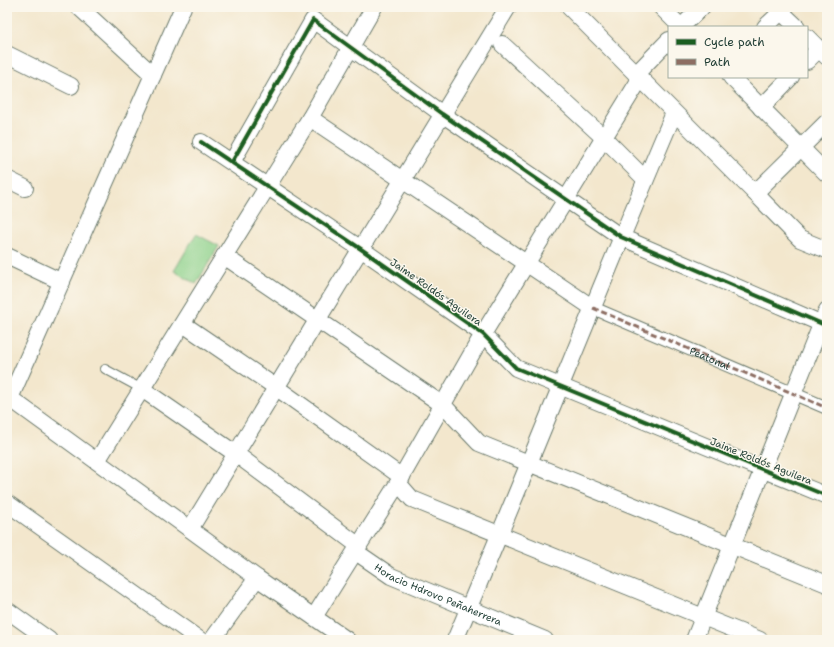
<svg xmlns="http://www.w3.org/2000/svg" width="834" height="647" font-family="'Shantell Sans',sans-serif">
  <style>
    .green { fill: #8dd18b; stroke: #568760 }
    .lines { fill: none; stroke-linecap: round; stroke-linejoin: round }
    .service-casing { stroke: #69786a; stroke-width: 10 }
    .pedestrian-casing { stroke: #69786a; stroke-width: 14 }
    .minor-casing { stroke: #69786a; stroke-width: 18 }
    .service { stroke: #fff; stroke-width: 8 }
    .pedestrian { stroke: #fff; stroke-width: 12 }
    .minor { stroke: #fff; stroke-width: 16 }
    .quiet { stroke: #8d6e63; stroke-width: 3; stroke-dasharray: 6 3; stroke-linecap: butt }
    .cycleway-casing { stroke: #fbf7ec; stroke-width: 6 }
    .cycleway { stroke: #1b5e20; stroke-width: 4 }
    .labels { text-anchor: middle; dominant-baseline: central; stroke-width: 3; stroke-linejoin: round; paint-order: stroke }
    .street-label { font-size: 10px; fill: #1f3d34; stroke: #fbf7ec }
  </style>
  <rect width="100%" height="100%" fill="#fbf7ec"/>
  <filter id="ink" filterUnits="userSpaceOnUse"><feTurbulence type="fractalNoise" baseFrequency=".025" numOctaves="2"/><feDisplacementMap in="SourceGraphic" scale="8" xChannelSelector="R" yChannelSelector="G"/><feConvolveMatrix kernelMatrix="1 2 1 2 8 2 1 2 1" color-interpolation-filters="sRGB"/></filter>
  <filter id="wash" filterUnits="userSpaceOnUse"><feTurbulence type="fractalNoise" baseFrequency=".012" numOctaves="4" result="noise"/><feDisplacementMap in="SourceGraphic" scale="16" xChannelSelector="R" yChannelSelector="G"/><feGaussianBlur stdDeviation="0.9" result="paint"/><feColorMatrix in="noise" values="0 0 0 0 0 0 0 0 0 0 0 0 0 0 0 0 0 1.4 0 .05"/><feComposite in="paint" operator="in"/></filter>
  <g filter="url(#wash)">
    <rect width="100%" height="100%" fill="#f3e7cd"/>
    <polygon class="green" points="196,234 219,246 196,284 174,271"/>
  </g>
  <g filter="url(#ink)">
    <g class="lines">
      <g class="service-casing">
        <polyline id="service" points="105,369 142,389"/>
      </g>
      <g class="pedestrian-casing">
        <g id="pedestrian">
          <path id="s1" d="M 593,308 L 827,408"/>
        </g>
      </g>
      <g class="minor-casing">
        <g id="minor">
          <polyline points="79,7 153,75"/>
          <polyline points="569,7 755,193 827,122"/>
          <polyline points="661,7 681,27"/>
          <polyline points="776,7 797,27"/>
          <polyline points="681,27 702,7"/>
          <polyline points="765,27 781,12"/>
          <polyline points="807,37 827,57"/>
          <polyline points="502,44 603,137 645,179"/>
          <polyline points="7,54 71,86"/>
          <polyline points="807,61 819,49"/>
          <polyline points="636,74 669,40"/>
          <polyline points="731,77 827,174"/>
          <polyline points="761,108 791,77"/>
          <polyline points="310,118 593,308"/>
          <polyline points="201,142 361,249 483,334 516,368 827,496"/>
          <polyline points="232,162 313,20 442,114 621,237 827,326"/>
          <polyline points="7,179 25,188"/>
          <polyline points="755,193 800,239 827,250"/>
          <polyline points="7,256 62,282"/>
          <polyline points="224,256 443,405 479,443 827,584"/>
          <polyline points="183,324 277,388 402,477"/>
          <polyline points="142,389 236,454 359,546"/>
          <polyline points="7,396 257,578 347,640"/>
          <polyline points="7,405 183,7"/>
          <polyline points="97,461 310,118 374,7"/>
          <polyline points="398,483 412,499 760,640"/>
          <polyline points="7,503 200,640"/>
          <polyline points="190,529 508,7"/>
          <path id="s2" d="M 356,552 L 391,576 L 545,640"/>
          <polyline points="7,610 49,640"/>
          <polyline points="314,617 398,483 483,334 640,79"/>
          <polyline points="212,640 257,578"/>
          <path d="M 455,640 C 530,465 599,288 674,113"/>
          <polyline points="694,640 827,310"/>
        </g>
      </g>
      <use href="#service" class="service"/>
      <use href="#pedestrian" class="pedestrian"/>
      <use href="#minor" class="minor"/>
      <polyline class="quiet" points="593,308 827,408"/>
      <g class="cycleway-casing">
        <g id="cycleway">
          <polyline points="201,142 361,249 483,334 516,368 827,496"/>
          <polyline points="232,162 313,20 442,114 621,237 827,326"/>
        </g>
      </g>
      <use href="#cycleway" class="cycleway"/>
    </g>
  </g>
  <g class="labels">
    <g class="street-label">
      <text transform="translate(436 292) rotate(35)">Jaime Roldós Aguilera</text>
      <text stroke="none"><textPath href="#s1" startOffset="127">Peatonal</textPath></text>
      <text transform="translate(761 461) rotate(22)">Jaime Roldós Aguilera</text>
      <text stroke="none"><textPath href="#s2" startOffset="93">Horacio Hdrovo Peñaherrera</textPath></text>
    </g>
  </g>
  <rect width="834" height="647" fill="none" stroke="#fbf7ec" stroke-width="24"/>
  <rect x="668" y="26" width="140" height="52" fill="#fbf7ec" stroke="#a3ada2"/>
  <rect x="676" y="39" width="20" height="6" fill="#1b5e20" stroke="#a3ada2"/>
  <text x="704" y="46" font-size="12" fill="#1f3d34">Cycle path</text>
  <rect x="676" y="59" width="20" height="6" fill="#8d6e63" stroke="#a3ada2"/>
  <text x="704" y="66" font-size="12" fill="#1f3d34">Path</text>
</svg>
